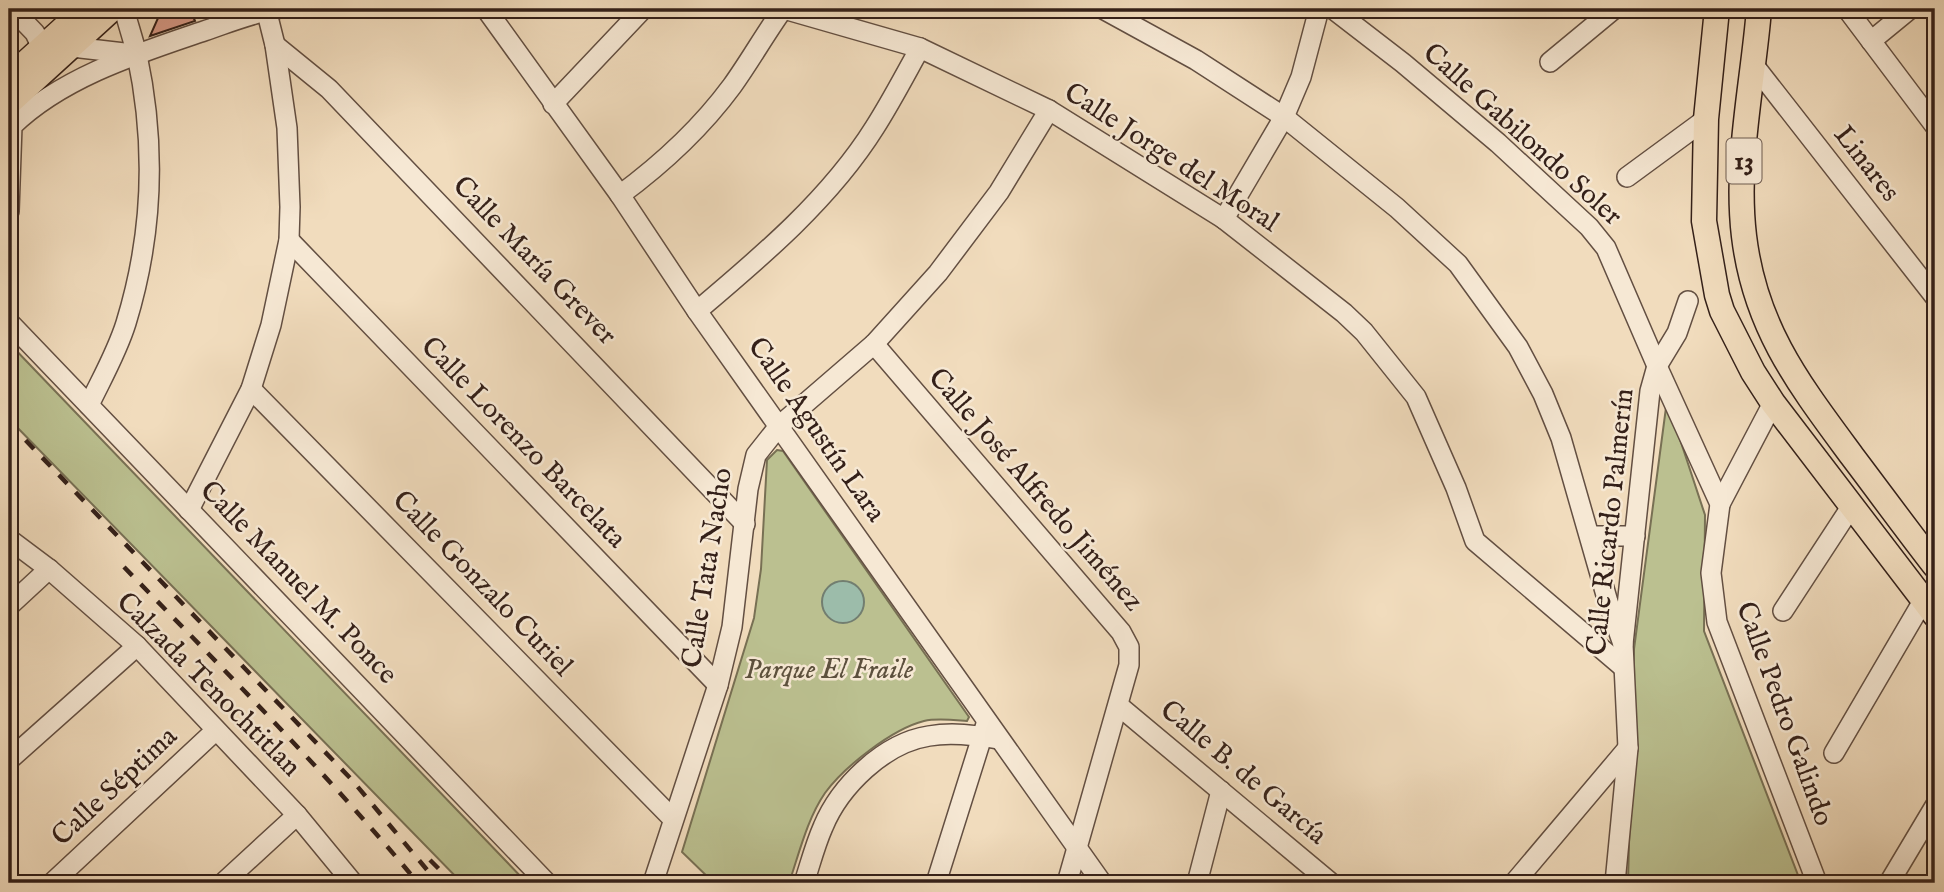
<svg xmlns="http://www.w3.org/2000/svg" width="1944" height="892" font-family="'IM FELL English',serif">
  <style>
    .green { fill: #bbc090; stroke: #787054; stroke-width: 2 }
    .water { fill: #9cbcaa; stroke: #727e70; stroke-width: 2 }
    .building { fill: #db9d8b; stroke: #342019; stroke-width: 2 }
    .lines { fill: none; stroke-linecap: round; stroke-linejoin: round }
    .minor-casing { stroke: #634f42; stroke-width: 22 }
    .major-casing { stroke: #342019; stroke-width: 27 }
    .minor { stroke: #f6e8d4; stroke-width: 19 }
    .major { stroke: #f1dcbd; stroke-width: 24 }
    .rail { stroke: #342019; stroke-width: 4.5; stroke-dasharray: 12 12; stroke-linecap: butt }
    .labels { text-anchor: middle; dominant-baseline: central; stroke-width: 5; stroke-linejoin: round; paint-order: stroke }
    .shield { fill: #f6e8d4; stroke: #6e5c51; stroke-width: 2 }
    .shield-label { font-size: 26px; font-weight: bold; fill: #342019 }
    .street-label { font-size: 28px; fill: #342019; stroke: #f6e8d4 }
    .park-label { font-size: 28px; font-style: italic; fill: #5c503d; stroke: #f6e8d4 }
  </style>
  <rect width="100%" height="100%" fill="#f1dcbd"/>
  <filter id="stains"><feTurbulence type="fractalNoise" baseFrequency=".00286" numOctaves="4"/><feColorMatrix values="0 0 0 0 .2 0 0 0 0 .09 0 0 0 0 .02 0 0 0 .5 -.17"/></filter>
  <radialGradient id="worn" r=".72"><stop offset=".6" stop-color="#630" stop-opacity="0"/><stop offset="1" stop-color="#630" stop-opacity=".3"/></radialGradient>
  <g class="green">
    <polygon points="9,343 527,883 462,883 9,419"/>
    <polygon points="1667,400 1705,515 1704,631 1801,883 1628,883 1634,649"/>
    <path d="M 777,450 L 783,451 L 969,717 L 967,721 C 953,720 937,718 924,721 C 892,729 844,767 825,793 C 807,819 799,854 789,883 L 714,883 L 682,852 L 754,618 L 761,569 L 767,460 Z"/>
  </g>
  <circle class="water" cx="843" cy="602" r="21"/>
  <polygon class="building" points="162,9 190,9 195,21 150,36"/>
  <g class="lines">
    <g class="minor-casing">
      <g id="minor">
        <polyline points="12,9 35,33 42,48"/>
        <polyline points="486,9 620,195 697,311 1102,883"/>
        <polyline points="784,9 920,48 1049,110 1224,219 1344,313 1364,332 1416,397 1456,488 1475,541 1623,667"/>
        <polyline points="1103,9 1196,60 1284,117 1397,208 1458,264 1518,347 1543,394 1561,438 1608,602 1623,644"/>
        <polyline points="1333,9 1403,63 1498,143 1589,227 1606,248 1657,366 1720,504 1711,573 1717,622 1817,883"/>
        <polyline points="1847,9 1935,126"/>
        <polyline points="1871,41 1910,9"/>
        <polyline points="275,45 329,89 745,524"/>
        <polyline points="72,47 133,54"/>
        <polyline points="1550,62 1614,9"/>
        <polyline points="1753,64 1935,297"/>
        <polyline points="553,104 643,9"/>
        <polyline points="1627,177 1706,119"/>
        <path d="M 620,195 C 662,164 701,128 732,86 C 750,61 765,34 783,9"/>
        <path d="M 9,211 L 12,126 C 62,77 139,53 204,31 C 228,23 252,13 276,9"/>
        <polyline points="1224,219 1284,117 1301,77 1319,9"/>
        <polyline points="289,240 718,685"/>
        <path d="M 697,311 C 761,257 830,199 875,127 C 891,102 905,75 920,48"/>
        <polyline points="9,322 547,883"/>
        <polyline points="874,344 1121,632 1129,647 1129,665 1067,883"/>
        <polyline points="251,389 673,819"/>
        <path d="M 89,405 C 102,378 117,352 126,323 C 153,235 156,144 137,55 C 133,39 128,24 124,9"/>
        <polyline points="1720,504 1773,403"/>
        <polyline points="189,510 251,389 271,325 289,240 290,207 287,128 275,45 266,9"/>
        <polyline points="1591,536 1635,536"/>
        <polyline points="9,539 49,569 137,646 297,815 353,883"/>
        <polyline points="9,606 49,569"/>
        <polyline points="1783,611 1851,507"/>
        <polyline points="1119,706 1331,883"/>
        <polyline points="1834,753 1923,601"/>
        <polyline points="9,760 137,646"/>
        <polyline points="52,883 215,731"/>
        <polyline points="223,883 297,815"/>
        <polyline points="653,883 718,685 732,627 748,489 756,455 779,426 874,344 938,273 999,192 1049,110"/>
        <path d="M 804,883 C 810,865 815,845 823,827 C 840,786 884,743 929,736 C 952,732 975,735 998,739"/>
        <polyline points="936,883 986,724"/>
        <polyline points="1197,883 1221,791"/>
        <polyline points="1514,883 1628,748"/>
        <polyline points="1615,883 1628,748 1623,644 1650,391 1657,366 1677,333 1688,301"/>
        <polyline points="1889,883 1935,806"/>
      </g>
    </g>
    <g class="major-casing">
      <g id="major">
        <polyline points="1717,9 1706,119 1704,221 1717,295 1722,311 1753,372 1773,403 1935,615"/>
        <path d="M 1759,9 C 1753,84 1735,160 1744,236 C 1755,328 1799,384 1852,456 C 1880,493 1907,530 1935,566"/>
        <polyline points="9,78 85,9"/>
        <polyline points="9,103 112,9"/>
      </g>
    </g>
    <use href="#minor" class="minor"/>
    <use href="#major" class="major"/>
    <g class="rail">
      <polyline points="9,423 352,780 438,883"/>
      <path d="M 124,567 C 224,670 326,772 418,883"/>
      <polyline points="430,860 453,883"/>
    </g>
  </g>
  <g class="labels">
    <rect class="shield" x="1726.5" y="138.5" width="35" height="45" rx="5"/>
    <g class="shield-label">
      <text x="1744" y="161">13</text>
    </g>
    <g class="street-label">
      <text transform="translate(1522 135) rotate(42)">Calle Gabilondo Soler</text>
      <text transform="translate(1171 158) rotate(33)">Calle Jorge del Moral</text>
      <text transform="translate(1866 164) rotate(52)">Linares</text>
      <text transform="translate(534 261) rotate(46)">Calle María Grever</text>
      <text transform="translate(816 430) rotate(55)">Calle Agustín Lara</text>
      <text transform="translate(523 443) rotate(46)">Calle Lorenzo Barcelata</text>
      <text transform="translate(1035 490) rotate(49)">Calle José Alfredo Jiménez</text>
      <text transform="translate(1611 522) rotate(-84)">Calle Ricardo Palmerín</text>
      <text transform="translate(708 568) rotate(-81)">Calle Tata Nacho</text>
      <text transform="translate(298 583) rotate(46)">Calle Manuel M. Ponce</text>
      <text transform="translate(482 584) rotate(46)">Calle Gonzalo Curiel</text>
      <text transform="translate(208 685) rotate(45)">Calzada Tenochtitlan</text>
      <text transform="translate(1784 714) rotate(70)">Calle Pedro Galindo</text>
      <text transform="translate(1243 773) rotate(40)">Calle B. de García</text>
      <text transform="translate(115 787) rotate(-43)">Calle Séptima</text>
    </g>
    <g class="park-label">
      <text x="829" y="670">Parque El Fraile</text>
    </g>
  </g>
  <rect width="1944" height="892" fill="none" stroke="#f1dcbd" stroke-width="35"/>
  <rect x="10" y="10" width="1923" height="871" fill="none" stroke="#342019" stroke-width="3.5"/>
  <rect x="18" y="18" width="1909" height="857" fill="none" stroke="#342019" stroke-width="2"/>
  <rect width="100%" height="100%" filter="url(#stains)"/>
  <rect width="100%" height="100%" fill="url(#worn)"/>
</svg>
